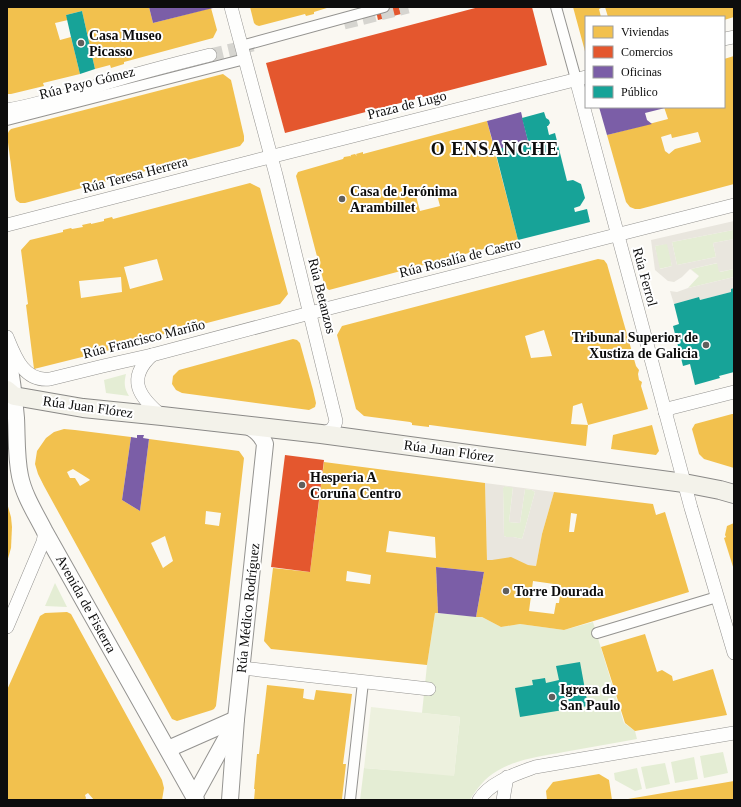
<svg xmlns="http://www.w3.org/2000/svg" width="741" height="807" font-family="'Times New Roman',serif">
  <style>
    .green { fill: #e4edd4 }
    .pitch { fill: #edf1de }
    .plaza { fill: #e9e6de; fill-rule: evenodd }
    .homes { fill: #f2c14e; fill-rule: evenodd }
    .shops { fill: #e4572e }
    .offices { fill: #7b5ea7 }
    .public { fill: #17a398 }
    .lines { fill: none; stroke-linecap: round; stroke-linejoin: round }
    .minor-tunnel { stroke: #d6d5d0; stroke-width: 13; stroke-dasharray: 13 6; stroke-linecap: butt }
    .pedestrian-casing { stroke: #949390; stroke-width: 12 }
    .minor-casing { stroke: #949390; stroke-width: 14 }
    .tertiary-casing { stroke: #949390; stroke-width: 18 }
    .secondary-casing { stroke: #8a8987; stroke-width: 20 }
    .pedestrian { stroke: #fefefd; stroke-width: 10 }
    .minor { stroke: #fefefd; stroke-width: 13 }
    .tertiary { stroke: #fefefd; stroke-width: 16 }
    .secondary { stroke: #f3f2ea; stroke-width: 18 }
    .poi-dot { fill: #605f5d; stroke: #fff; stroke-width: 1.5 }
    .labels { text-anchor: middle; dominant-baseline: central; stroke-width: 4; stroke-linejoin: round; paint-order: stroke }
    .poi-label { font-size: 14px; font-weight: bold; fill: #0d0d0d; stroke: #fff; text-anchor: start }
    .street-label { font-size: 14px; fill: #0d0d0d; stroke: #fff }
    .district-label { font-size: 18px; font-weight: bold; letter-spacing: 1px; fill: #0d0d0d; stroke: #fff }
  </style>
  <rect width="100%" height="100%" fill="#faf8f2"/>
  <g class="green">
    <polygon points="733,230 734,239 713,243 716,257 677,265 672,242"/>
    <polygon points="668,243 672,266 659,269 655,246"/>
    <polygon points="718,263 720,272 734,269 734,277 688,288 699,276 691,269"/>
    <path d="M 126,374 C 124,382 124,388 129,396 L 106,393 L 104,380 Z"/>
    <polygon points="504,486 513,487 509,522 520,523 525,489 532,490 535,492 523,536 522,539 513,537 506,537 504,536 503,488"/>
    <polygon points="55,583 67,607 45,606"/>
    <path d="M 435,613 L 482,617 L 501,627 L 520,624 L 564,630 L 593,622 L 624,723 L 635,731 L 637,739 C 613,743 588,748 564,752 C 542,756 517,759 497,771 C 485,778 477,788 470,800 L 360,800 L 364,768 L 454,775 L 460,717 L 422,713 L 427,665 Z"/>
    <polygon points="723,752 728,773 704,778 700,756"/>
    <polygon points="694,757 698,779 675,783 671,762"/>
    <polygon points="665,763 670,784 646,789 641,767"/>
    <polygon points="637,768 642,789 635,791 615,780 614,773"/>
  </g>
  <polygon class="pitch" points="371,707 460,717 454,776 364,768"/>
  <g class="plaza">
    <path d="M 734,221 L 734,233 L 733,230 L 672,242 L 677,265 L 716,257 L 713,243 L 734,239 L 734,269 L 719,272 L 717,263 L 691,269 L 699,276 L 690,269 L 682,277 L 674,282 L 668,281 L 655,270 L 651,240 ZM 667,244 L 672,266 L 660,269 L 655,246 Z"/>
    <polygon points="734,277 734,288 731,289 731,292 700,300 699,297 674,304 670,291 677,292 688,288"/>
    <path d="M 485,483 L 554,492 L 542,534 L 536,566 L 487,560 ZM 505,486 L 513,488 L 509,522 L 520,523 L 525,489 L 532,490 L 535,492 L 523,536 L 522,539 L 513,537 L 506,537 L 504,536 L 503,488 Z"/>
  </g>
  <g class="homes">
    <polygon points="7,7 149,7 153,23 211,8 217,30 213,38 124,62 124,64 111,68 110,65 95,69 82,11 66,15 68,20 55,23 60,40 71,37 80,74 43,83 44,86 11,94 7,94"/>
    <polygon points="250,7 330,7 314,12 314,14 306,16 305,14 259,26 256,25 254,23"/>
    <polygon points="573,7 603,7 599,9 601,17 586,17 586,55"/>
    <polygon points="605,7 734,7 734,17 724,20 724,17 608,17"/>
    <path d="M 734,56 L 734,184 L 640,209 L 635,209 L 630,207 L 626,202 L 607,135 L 668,119 L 664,107 L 724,107 L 724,59 ZM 698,132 L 701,142 L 675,149 L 669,154 L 665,151 L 661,137 L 671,134 L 672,138 Z"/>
    <polygon points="223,74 231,80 244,136 244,141 240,146 25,203 20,203 16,200 15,196 7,135 9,131 11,129"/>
    <path d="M 487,121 L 518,240 L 329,290 L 325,287 L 296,176 L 298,172 L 343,159 L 344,157 L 350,156 L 350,157 L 351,155 L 355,154 L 357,156 L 356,154 L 363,152 L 363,154 ZM 436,191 L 440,206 L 420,211 L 416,196 Z"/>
    <path d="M 250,183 L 260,188 L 288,294 L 280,304 L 126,344 L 126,346 L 34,369 L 26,305 L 28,304 L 21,250 L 30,240 L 63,232 L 63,230 L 71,228 L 72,229 L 83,227 L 82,225 L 91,223 L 91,224 L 104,221 L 104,219 L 112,217 L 113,219 ZM 157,259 L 163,280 L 130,289 L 124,267 ZM 121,277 L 122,292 L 81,298 L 79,281 Z"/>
    <path d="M 598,259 L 604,260 L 607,264 L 636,366 L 639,370 L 638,374 L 639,380 L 642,382 L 641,386 L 648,409 L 588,425 L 586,446 L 430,425 L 429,425 L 429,427 L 412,425 L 412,423 L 410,422 L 364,416 L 356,409 L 337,335 L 342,326 ZM 544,330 L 552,356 L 531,358 L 525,336 ZM 582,403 L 588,425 L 571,424 L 573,406 Z"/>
    <polygon points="293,339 297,340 300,343 313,390 316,403 315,407 309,410 182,393 176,390 172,384 173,376 179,370"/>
    <polygon points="732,414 734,414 734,468 704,459 699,454 692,429 695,424"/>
    <polygon points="652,425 659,451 656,455 611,449 613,435"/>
    <path d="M 64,429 L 75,430 L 131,437 L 122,500 L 140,511 L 149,439 L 239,451 L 244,458 L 216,706 L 214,709 L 212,710 L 177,721 L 172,719 L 44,486 L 38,474 L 35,464 L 37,451 L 46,438 L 54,432 ZM 73,469 L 89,479 L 90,480 L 80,486 L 75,478 L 70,478 L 67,472 ZM 206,511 L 221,513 L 219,526 L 205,524 ZM 165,536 L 173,561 L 163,568 L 151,543 Z"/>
    <path d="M 324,462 L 485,483 L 487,560 L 492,560 L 511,557 L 528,565 L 536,566 L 542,534 L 554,492 L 653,504 L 656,515 L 665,512 L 689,592 L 564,630 L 520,624 L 501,627 L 482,617 L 476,617 L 484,572 L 436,567 L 438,613 L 435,613 L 427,665 L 271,649 L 264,641 L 273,568 L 310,572 ZM 571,513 L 577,514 L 574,532 L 569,532 ZM 389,531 L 435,537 L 436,558 L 386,552 ZM 347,571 L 371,575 L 370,584 L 346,581 ZM 533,581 L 561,585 L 559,603 L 556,603 L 554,614 L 529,611 Z"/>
    <polygon points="7,503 11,517 12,527 11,548 7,562"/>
    <polygon points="734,523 734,570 724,538 726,537 725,535 727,526"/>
    <polygon points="67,612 71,614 162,780 164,788 162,800 94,800 88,793 85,795 86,798 85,800 7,800 7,690 40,616 45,613"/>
    <polygon points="645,634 657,672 662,670 672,676 673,681 713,669 727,715 635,731 625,723 601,647"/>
    <polygon points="267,685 304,689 303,698 307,699 314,700 316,690 352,694 343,764 346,764 342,799 339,799 339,800 254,800 255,789 254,789 257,754 259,754"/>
    <polygon points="599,774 609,780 612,800 547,800 546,791 553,782"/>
    <polygon points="734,781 734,800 628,800 628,799"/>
  </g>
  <g class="shops">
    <polygon points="392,7 399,7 401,14 378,20 376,11"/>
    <polygon points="479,7 532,7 547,65 285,133 266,63"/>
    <polygon points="285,455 324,460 310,572 271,567"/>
  </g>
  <g class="offices">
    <polygon points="149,7 213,7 213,8 153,23"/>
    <polygon points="599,107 664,107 665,108 645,113 647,120 652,124 607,135"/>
    <polygon points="521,112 528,141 495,150 487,121"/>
    <polygon points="137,435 144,435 143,438 149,439 140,511 122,500 131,437 137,438"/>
    <polygon points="436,567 484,572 476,617 438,613"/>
  </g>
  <g class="public">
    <polygon points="82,11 95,69 80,74 71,37 66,15"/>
    <polygon points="544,112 546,118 549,120 550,123 548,126 547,126 549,135 555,133 567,181 573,180 581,184 585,198 580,206 574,208 575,212 587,209 590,222 518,240 495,150 528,141 522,118"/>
    <polygon points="734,288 734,372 719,376 720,378 695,385 690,364 683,366 673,326 679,324 674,304 699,297 700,300 731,292 731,289"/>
    <polygon points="580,662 588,706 520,717 515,688 533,685 532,680 539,679 545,678 546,683 559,680 556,666"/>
  </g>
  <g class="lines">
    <g class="minor-tunnel">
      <polyline points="344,23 408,7"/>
      <polyline points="210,55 253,45"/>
    </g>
    <g class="pedestrian-casing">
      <g id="pedestrian">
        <polyline points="556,7 576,79"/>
        <polyline points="241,46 384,7"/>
        <polyline points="7,120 245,59"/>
        <polyline points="597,633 717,597"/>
        <polyline points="350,800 363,682"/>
      </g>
    </g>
    <g class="minor-casing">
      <g id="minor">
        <path d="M 231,7 L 276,175 L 336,421 C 334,430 329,431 321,434"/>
        <polyline points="724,39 734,37"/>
        <polyline points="576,79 691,508 734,653"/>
        <path d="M 7,110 C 43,104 80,91 116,80 C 147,71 178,63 210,55"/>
        <polyline points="7,225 254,161 586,77"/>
        <path d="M 7,337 C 15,357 24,382 50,379 L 103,366 L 152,355 L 310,313 L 734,205"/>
        <path d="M 152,355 C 126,379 139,397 162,416"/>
        <polyline points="665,412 671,408 734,392"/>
        <polyline points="7,627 43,542 45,532"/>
        <polyline points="242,668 429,689"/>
        <path d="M 479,800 C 490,782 516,774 535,767 L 734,733"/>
        <polyline points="503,800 507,777"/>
      </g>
    </g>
    <g class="tertiary-casing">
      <g id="tertiary">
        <path d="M 7,350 C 11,373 14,395 16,418 C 17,437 16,457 20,476 C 24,496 36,514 45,532 L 196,800"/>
        <polyline points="168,749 236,719"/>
        <polyline points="194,797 234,724"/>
        <path d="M 230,800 L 236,719 L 265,444 C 261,434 255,430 246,425"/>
      </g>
    </g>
    <g class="secondary-casing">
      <polyline id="secondary" points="7,390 14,396 83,408 162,416 321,434 684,483 720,490 734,494"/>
    </g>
    <use href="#pedestrian" class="pedestrian"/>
    <use href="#minor" class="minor"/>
    <use href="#tertiary" class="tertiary"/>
    <use href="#secondary" class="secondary"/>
  </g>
  <g class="poi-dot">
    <circle cx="81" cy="43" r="4"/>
    <circle cx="342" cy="199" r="4"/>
    <circle cx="706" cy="345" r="4"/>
    <circle cx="302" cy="485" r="4"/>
    <circle cx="506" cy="591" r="4"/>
    <circle cx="552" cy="697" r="4"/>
  </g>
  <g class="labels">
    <g class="poi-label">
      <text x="89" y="35">Casa Museo<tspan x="89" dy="16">Picasso</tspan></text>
      <text x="350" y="191">Casa de Jerónima<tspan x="350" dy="16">Arambillet</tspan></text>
      <text x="698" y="337" text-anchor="end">Tribunal Superior de<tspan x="698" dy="16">Xustiza de Galicia</tspan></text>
      <text x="310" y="477">Hesperia A<tspan x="310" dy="16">Coruña Centro</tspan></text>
      <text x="514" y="591">Torre Dourada</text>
      <text x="560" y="689">Igrexa de<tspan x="560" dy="16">San Paulo</tspan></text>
    </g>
    <g class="street-label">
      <text transform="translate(87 83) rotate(-14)">Rúa Payo Gómez</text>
      <text transform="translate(407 105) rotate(-14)">Praza de Lugo</text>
      <text transform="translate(135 175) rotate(-15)">Rúa Teresa Herrera</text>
      <text transform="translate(460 258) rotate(-14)">Rúa Rosalía de Castro</text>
      <text transform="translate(645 277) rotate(75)">Rúa Ferrol</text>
      <text transform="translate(322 296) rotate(76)">Rúa Betanzos</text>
      <text transform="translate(144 339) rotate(-14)">Rúa Francisco Mariño</text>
      <text transform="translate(88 407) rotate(8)">Rúa Juan Flórez</text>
      <text transform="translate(449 451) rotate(8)">Rúa Juan Flórez</text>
      <text transform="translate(86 604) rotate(61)">Avenida de Fisterra</text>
      <text transform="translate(248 608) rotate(-84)">Rúa Médico Rodríguez</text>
    </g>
    <g class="district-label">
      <text x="495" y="149">O ENSANCHE</text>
    </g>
  </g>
  <rect width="741" height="807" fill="none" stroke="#0d0d0d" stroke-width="16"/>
  <rect x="585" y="16" width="140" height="92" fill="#ffffff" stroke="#9e9e9e"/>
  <rect x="593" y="26" width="20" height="12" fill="#f2c14e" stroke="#9e9e9e"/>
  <text x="621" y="36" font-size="12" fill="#0d0d0d">Viviendas</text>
  <rect x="593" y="46" width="20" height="12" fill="#e4572e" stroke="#9e9e9e"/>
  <text x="621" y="56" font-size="12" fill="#0d0d0d">Comercios</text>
  <rect x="593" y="66" width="20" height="12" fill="#7b5ea7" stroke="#9e9e9e"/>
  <text x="621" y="76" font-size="12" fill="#0d0d0d">Oficinas</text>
  <rect x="593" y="86" width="20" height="12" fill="#17a398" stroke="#9e9e9e"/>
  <text x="621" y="96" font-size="12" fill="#0d0d0d">Público</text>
</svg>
